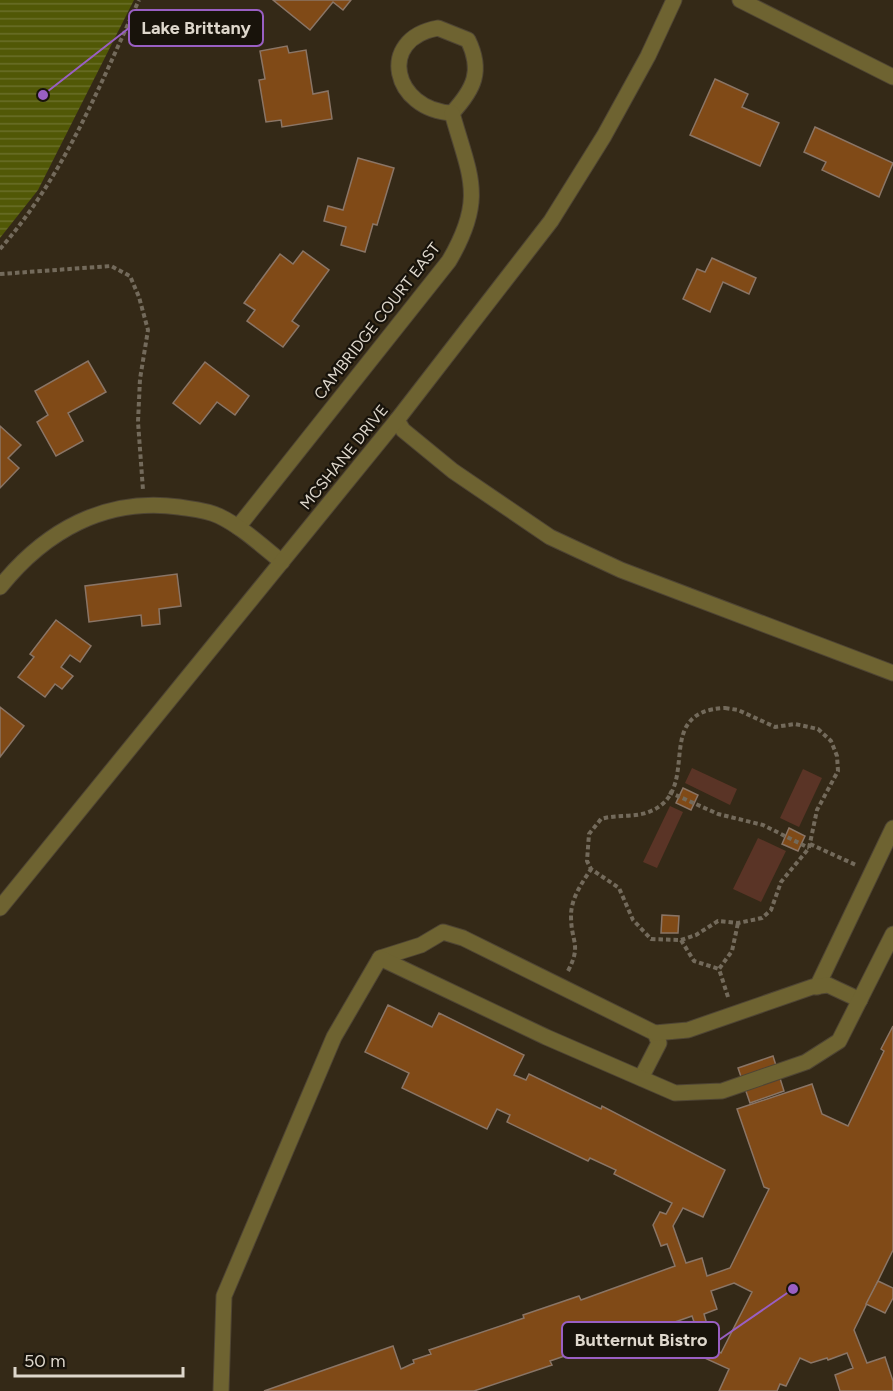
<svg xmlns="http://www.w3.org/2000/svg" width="893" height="1391" font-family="Figtree,sans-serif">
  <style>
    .green { fill: #5a3426 }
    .water { fill: url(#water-rules) }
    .building { fill: #804a17; stroke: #8a7566; stroke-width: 1.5; fill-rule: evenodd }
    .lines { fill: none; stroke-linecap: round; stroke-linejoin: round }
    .minor-casing { stroke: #4f4534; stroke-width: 17 }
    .path { stroke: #736a5b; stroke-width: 4; stroke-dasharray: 4.5 3; stroke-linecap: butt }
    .minor { stroke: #6e6331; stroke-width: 15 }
    .labels { text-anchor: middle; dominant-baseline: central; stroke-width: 4.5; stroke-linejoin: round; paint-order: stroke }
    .street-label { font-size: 16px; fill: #ded7cc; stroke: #18130b }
    .leader { fill: none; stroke: #995fc3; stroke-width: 2 }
    .callout-dot { fill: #995fc3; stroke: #18130b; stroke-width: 2 }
    .callout { fill: #18130b; stroke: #995fc3; stroke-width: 2 }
    .callout-label { font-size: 18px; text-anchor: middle; font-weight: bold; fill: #ded7cc }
  </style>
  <defs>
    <pattern id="water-rules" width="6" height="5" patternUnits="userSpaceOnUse" patternTransform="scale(1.5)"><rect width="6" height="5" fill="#515806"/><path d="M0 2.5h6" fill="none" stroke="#6a6f29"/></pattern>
  </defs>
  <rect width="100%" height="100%" fill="#342917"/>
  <g class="green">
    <polygon points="692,768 737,789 730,805 685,783"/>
    <polygon points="803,769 822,778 799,827 780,818"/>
    <polygon points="670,806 683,812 657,868 643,862"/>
    <polygon points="758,838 786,851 761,902 733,889"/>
  </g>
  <polygon class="water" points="0,0 134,0 38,190 0,238"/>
  <g class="building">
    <polygon points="273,0 351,0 343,10 333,2 310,30"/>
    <polygon points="287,46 289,53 306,50 313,94 328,91 332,119 282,127 281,120 266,122 259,80 265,79 260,51"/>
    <polygon points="715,79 748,94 742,107 779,123 760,166 690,135"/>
    <polygon points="815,127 893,163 879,197 822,170 826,162 804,152"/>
    <polygon points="358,158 394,168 377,225 373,224 365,252 341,245 346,227 324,221 328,206 343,210"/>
    <polygon points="303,251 329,270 292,321 299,326 283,347 247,321 255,310 244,303 280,254 293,264"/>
    <polygon points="712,258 756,278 749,294 723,282 710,312 683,299 697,269 705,272"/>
    <polygon points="88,361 106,392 68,413 83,441 56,456 37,422 48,415 35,391"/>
    <polygon points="205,362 249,396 235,415 217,402 200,424 173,403"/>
    <polygon points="0,426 21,445 8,458 19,468 0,488"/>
    <polygon points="177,574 181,606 159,609 160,624 142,626 141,615 89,622 85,586"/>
    <polygon points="56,620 91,646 80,662 70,655 61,667 73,676 62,689 55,684 45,697 18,677 34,657 30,654"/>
    <polygon points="0,707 24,726 0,757"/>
    <polygon points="683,788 698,795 691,810 676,803"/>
    <polygon points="789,828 805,836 798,851 782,844"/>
    <polygon points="662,915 679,916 678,933 661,933"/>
    <path d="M 388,1005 L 432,1027 L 439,1013 L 524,1055 L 514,1075 L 526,1080 L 529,1074 L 601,1109 L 602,1106 L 725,1170 L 703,1217 L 683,1208 L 673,1226 L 686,1263 L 702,1258 L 707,1276 L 730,1268 L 769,1189 L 764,1187 L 737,1109 L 812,1084 L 822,1114 L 848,1126 L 884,1051 L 881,1049 L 893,1026 L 893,1250 L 854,1330 L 867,1363 L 885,1357 L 893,1381 L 893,1391 L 840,1391 L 835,1375 L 853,1368 L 847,1353 L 828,1360 L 827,1358 L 811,1363 L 800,1358 L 786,1386 L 780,1384 L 777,1391 L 719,1391 L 729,1369 L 698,1355 L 693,1342 L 700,1339 L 692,1316 L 587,1353 L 585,1349 L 550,1361 L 552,1365 L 474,1391 L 264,1391 L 393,1346 L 401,1369 L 414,1363 L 413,1360 L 431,1354 L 429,1350 L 524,1318 L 523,1315 L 579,1296 L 581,1300 L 675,1266 L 667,1244 L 661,1246 L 653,1225 L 660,1212 L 666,1214 L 672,1203 L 614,1174 L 616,1170 L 590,1158 L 588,1161 L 507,1122 L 510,1115 L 497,1109 L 487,1129 L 402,1088 L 409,1073 L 365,1052 ZM 734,1283 L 752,1292 L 721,1353 L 714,1349 L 704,1314 L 717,1309 L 711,1291 Z"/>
    <polygon points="773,1056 784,1091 750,1103 738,1068"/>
    <polygon points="878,1281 893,1288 893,1298 885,1313 866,1304"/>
  </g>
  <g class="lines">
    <g class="minor-casing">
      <g id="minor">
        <polyline points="740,0 893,77"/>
        <path d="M 438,28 L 468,40 C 483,71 474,89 452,113 C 393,110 376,39 438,28 Z"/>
        <polyline points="397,420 403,430 453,471 550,537 621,570 893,673"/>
        <path d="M 238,527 L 449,261 C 486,198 470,177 452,113"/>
        <path d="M 0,587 C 45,531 105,497 179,507 C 192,509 207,510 219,516 C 242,527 262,546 282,562"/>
        <polyline points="0,908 397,420 551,221 604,136 648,56 674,0"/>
        <polyline points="380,958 421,945 443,932 463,938 655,1033 659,1043 641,1078"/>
        <polyline points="817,987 893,828"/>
        <polyline points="655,1033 688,1030 812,987 828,985 860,1000"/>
        <polyline points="221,1391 224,1296 334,1037 380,958 546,1037 675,1093 722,1091 806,1062 839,1041 893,934"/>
      </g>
    </g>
    <g class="path">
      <path d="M 0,249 C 64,176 99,87 139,0"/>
      <polyline points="0,274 111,266 130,276 139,297 148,330 140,379 138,422 143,490"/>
      <path d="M 725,708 L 738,710 L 775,727 L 795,724 L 818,729 L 831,741 L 837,756 L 838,771 L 817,810 L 809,848 L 781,882 L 771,910 L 762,918 L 738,923 L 718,921 L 696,935 L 681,940 L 651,939 L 633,920 L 619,888 L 591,869 L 587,861 L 589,834 L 601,819 C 617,814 636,818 651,811 C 704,788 650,711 725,708 Z"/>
      <polyline points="669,792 718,814 763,825 809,848"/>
      <polyline points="810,844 856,865"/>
      <polyline points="681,940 694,961 719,969"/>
      <path d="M 568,971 C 582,944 571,943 571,916 C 571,898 582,883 591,869"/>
      <polyline points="728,997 719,969 732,951 738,923"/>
    </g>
    <use href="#minor" class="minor"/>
  </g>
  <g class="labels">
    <g class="street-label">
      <text transform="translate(377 321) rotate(-52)">CAMBRIDGE COURT EAST</text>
      <text transform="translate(344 457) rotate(-51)">MCSHANE DRIVE</text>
    </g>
  </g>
  <path class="leader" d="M43 95L129 28M793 1289L719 1340"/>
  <g class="callout-dot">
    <circle cx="43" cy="95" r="6"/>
    <circle cx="793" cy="1289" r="6"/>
  </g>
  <g class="callout">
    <rect x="129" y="10" width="134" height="36" rx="6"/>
    <rect x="562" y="1322" width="157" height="36" rx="6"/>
  </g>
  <g class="callout-label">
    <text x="196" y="34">Lake Brittany</text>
    <text x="641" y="1346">Butternut Bistro</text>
  </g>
  <path d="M15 1367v9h168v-9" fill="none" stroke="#ded7cc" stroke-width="3"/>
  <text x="24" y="1367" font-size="18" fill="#ded7cc" stroke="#18130b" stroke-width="4.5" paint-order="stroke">50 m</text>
</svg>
